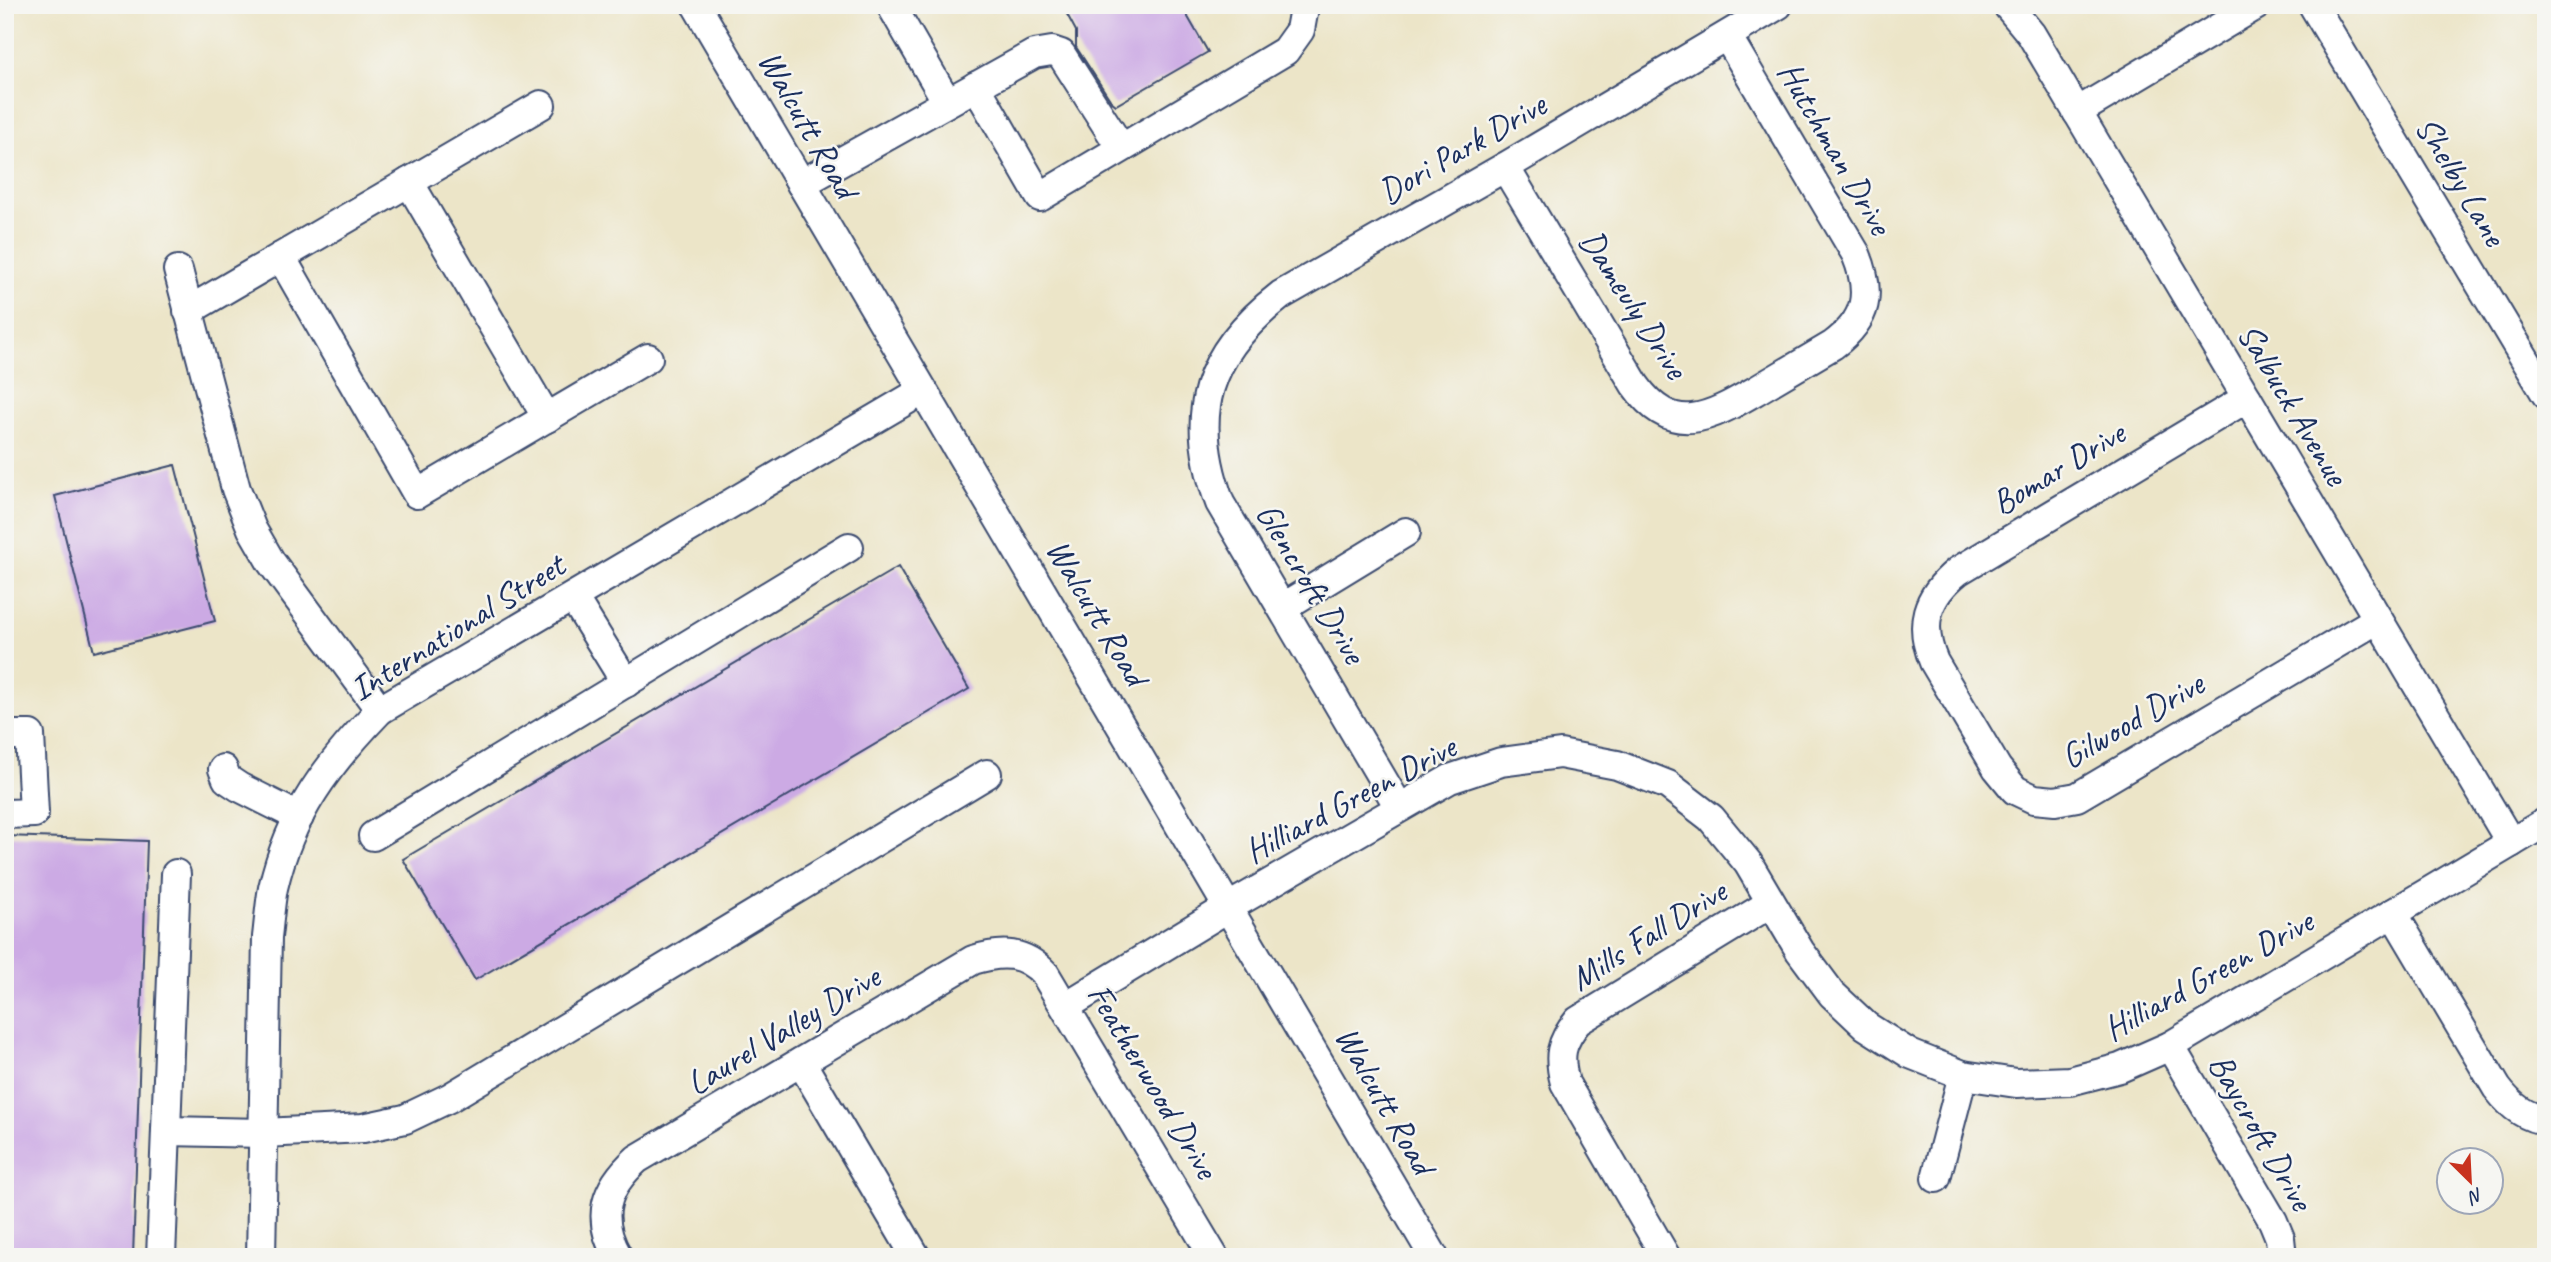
<svg xmlns="http://www.w3.org/2000/svg" width="2551" height="1262" font-family="Caveat,sans-serif">
  <style>
    .building { fill: #ccaae4 }
    .lines { fill: none; stroke-linecap: round; stroke-linejoin: round }
    .minor-casing { stroke: #3a4a6e; stroke-width: 32 }
    .minor { stroke: #fff; stroke-width: 28 }
    .labels { text-anchor: middle; dominant-baseline: central; stroke-width: 5; stroke-linejoin: round; paint-order: stroke }
    .street-label { font-size: 35px; fill: #1b2f5e; stroke: #f6f6f2 }
  </style>
  <rect width="100%" height="100%" fill="#f6f6f2"/>
  <filter id="ink" filterUnits="userSpaceOnUse"><feTurbulence type="fractalNoise" baseFrequency=".0143" numOctaves="2"/><feDisplacementMap in="SourceGraphic" scale="14" xChannelSelector="R" yChannelSelector="G"/><feConvolveMatrix kernelMatrix="1 2 1 2 8 2 1 2 1" color-interpolation-filters="sRGB"/></filter>
  <filter id="wash" filterUnits="userSpaceOnUse"><feTurbulence type="fractalNoise" baseFrequency=".00686" numOctaves="4" result="noise"/><feDisplacementMap in="SourceGraphic" scale="28" xChannelSelector="R" yChannelSelector="G"/><feGaussianBlur stdDeviation="1.57" result="paint"/><feColorMatrix in="noise" values="0 0 0 0 0 0 0 0 0 0 0 0 0 0 0 0 0 1.4 0 .05"/><feComposite in="paint" operator="in"/></filter>
  <g filter="url(#wash)">
    <rect width="100%" height="100%" fill="#ece5c8"/>
    <g id="blocks">
      <g class="building">
        <polygon points="1062,5 1181,5 1208,52 1116,105 1111,101 1076,47 1076,31"/>
        <polygon points="175,465 215,621 94,652 55,496"/>
        <polygon points="898,567 969,689 475,980 403,859"/>
        <polygon points="6,836 147,841 133,1257 5,1257"/>
      </g>
    </g>
  </g>
  <g filter="url(#ink)">
    <use href="#blocks" fill-opacity="0" stroke="#3a4a6e" stroke-width="2"/>
    <g class="lines">
      <g class="minor-casing">
        <g id="minor">
          <polyline points="696,5 1434,1257"/>
          <polyline points="891,5 947,102"/>
          <polyline points="2007,5 2031,34 2511,843"/>
          <polyline points="2313,5 2546,394"/>
          <polyline points="976,86 1040,197 1285,51 1300,30 1304,8 1303,5"/>
          <polyline points="2077,112 2257,5"/>
          <path d="M 1505,167 L 1635,385 C 1675,442 1715,414 1762,387 C 1786,373 1809,359 1833,345 C 1868,319 1872,293 1856,254 L 1727,36"/>
          <polyline points="409,182 547,418"/>
          <polyline points="801,184 1034,54 1052,51 1061,54 1121,148"/>
          <polyline points="281,257 417,494 648,358"/>
          <polyline points="178,270 236,489 252,529 271,562 380,710"/>
          <polyline points="188,311 541,105"/>
          <path d="M 2247,398 L 1958,571 C 1926,597 1918,624 1934,662 L 1997,768 L 2015,790 L 2034,799 L 2055,801 L 2077,797 L 2378,619"/>
          <polyline points="573,597 626,683"/>
          <polyline points="1283,607 1406,532"/>
          <polyline points="5,735 30,735 34,813 5,814"/>
          <polyline points="223,769 227,779 239,787 299,817"/>
          <path d="M 1399,807 L 1220,503 C 1187,414 1206,353 1281,295 L 1505,167 L 1778,5"/>
          <polyline points="373,836 849,547"/>
          <path d="M 2393,913 L 2497,1088 C 2509,1104 2525,1118 2546,1120"/>
          <polyline points="1066,1006 1229,907 1450,779 1501,762 1560,754 1617,765 1668,785 1711,818 1748,863 1800,951 1832,994 1866,1026 1910,1054 1963,1075 2016,1083 2070,1081 2120,1068 2170,1046 2546,822"/>
          <polyline points="2170,1046 2273,1221 2280,1238 2282,1257"/>
          <polyline points="801,1062 916,1257"/>
          <polyline points="166,1131 264,1133 363,1128 405,1119 449,1098 987,774"/>
          <polyline points="1936,1178 1963,1075"/>
          <polyline points="161,1257 176,874"/>
          <path d="M 261,1257 L 267,937 C 269,921 270,904 273,888 C 290,813 328,764 380,710 L 922,391"/>
          <path d="M 618,1257 C 595,1217 605,1188 637,1159 L 973,960 C 1002,951 1024,951 1045,974 L 1214,1257"/>
          <path d="M 1666,1257 L 1565,1083 C 1558,1056 1560,1043 1578,1021 L 1771,903"/>
        </g>
      </g>
      <use href="#minor" class="minor"/>
    </g>
  </g>
  <g class="labels">
    <g class="street-label">
      <text transform="translate(808 124) rotate(60)">Walcutt Road</text>
      <text transform="translate(1462 148) rotate(-30)">Dori Park Drive</text>
      <text transform="translate(1835 148) rotate(60)">Hutchman Drive</text>
      <text transform="translate(2461 181) rotate(59)">Shelby Lane</text>
      <text transform="translate(1634 304) rotate(57)">Dameuly Drive</text>
      <text transform="translate(2293 404) rotate(59)">Salbuck Avenue</text>
      <text transform="translate(2058 468) rotate(-31)">Bomar Drive</text>
      <text transform="translate(1311 583) rotate(59)">Glencroft Drive</text>
      <text transform="translate(1097 612) rotate(59)">Walcutt Road</text>
      <text transform="translate(457 627) rotate(-32)">International Street</text>
      <text transform="translate(2132 720) rotate(-30)">Gilwood Drive</text>
      <text transform="translate(1350 799) rotate(-28)">Hilliard Green Drive</text>
      <text transform="translate(1648 935) rotate(-32)">Mills Fall Drive</text>
      <text transform="translate(2208 975) rotate(-29)">Hilliard Green Drive</text>
      <text transform="translate(783 1030) rotate(-31)">Laurel Valley Drive</text>
      <text transform="translate(1153 1081) rotate(59)">Featherwood Drive</text>
      <text transform="translate(1385 1100) rotate(60)">Walcutt Road</text>
      <text transform="translate(2261 1132) rotate(60)">Baycroft Drive</text>
    </g>
  </g>
  <rect width="2551" height="1262" fill="none" stroke="#f6f6f2" stroke-width="28"/>
  <g transform="translate(2470 1181) rotate(156)"><circle r="33" fill="#f6f6f2" stroke="#9ea6b7" stroke-width="2"/>
  <path d="M0-5L12 26L0 18L-12 26Z" fill="#c8321e"/>
  <text y="-10" font-size="19" font-weight="bold" text-anchor="middle" fill="#1b2f5e">N</text>
  </g>
</svg>
